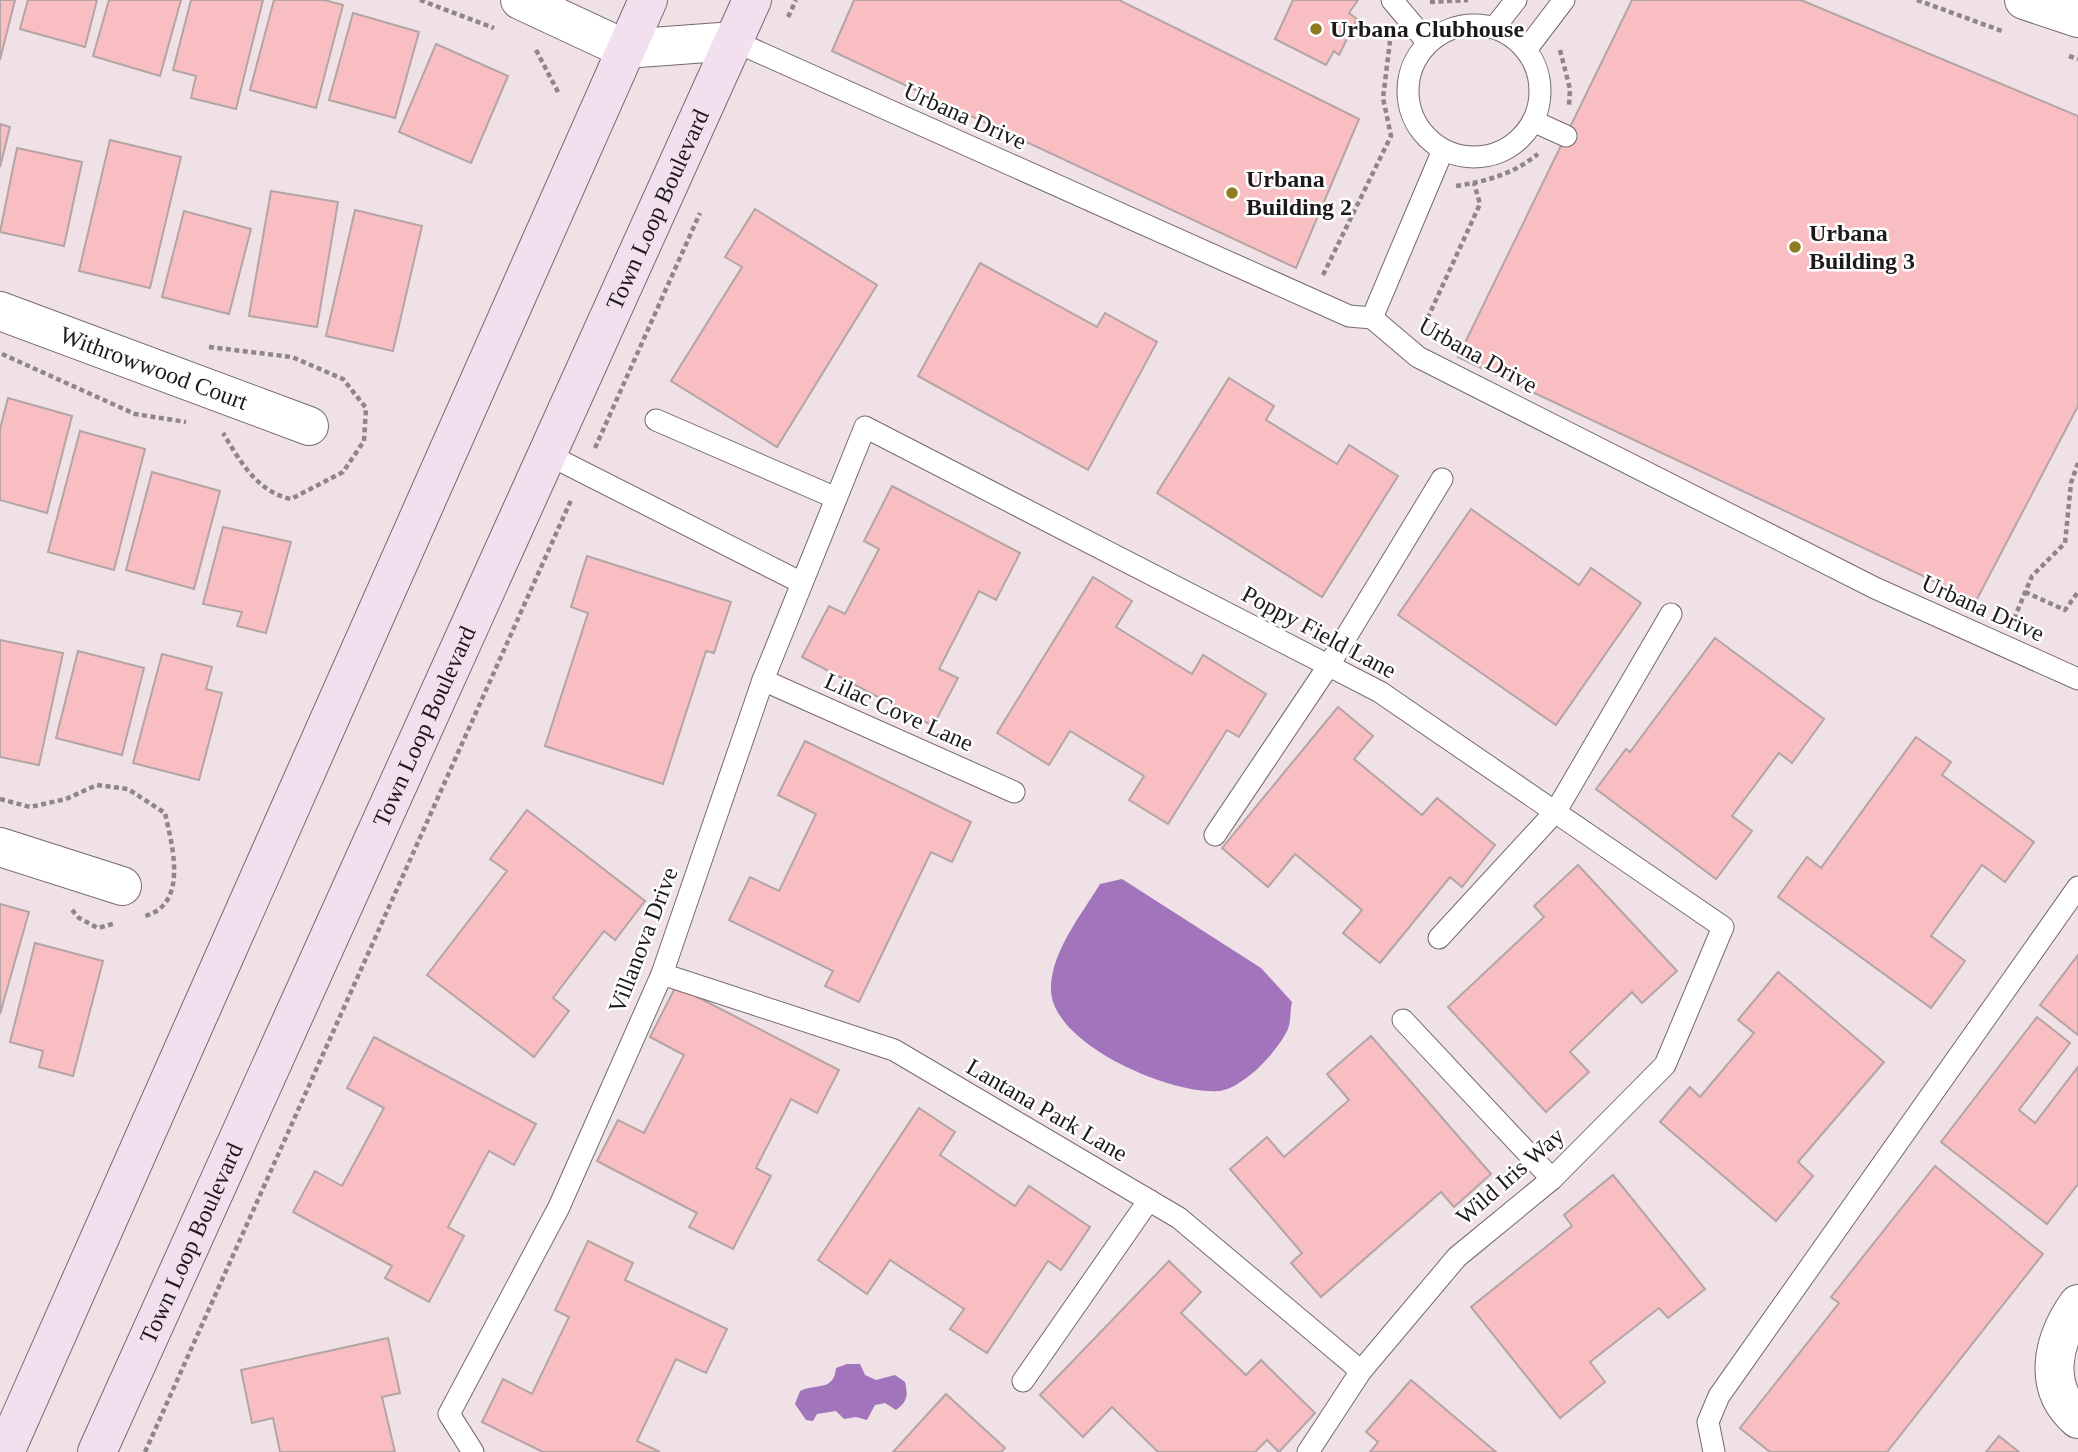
<svg xmlns="http://www.w3.org/2000/svg" width="2078" height="1452" font-family="'Times New Roman',serif">
  <style>
    .water { fill: #a174bc }
    .building { fill: #f9bec2; stroke: #b3a5a6; stroke-width: 2 }
    .lines { fill: none; stroke-linecap: round; stroke-linejoin: round }
    .lane-casing { stroke: #766a6e; stroke-width: 23 }
    .street-casing { stroke: #766a6e; stroke-width: 40 }
    .secondary-casing { stroke: #766a6e; stroke-width: 40 }
    .path { stroke: #8f8689; stroke-width: 4.5; stroke-dasharray: 5 3.5; stroke-linecap: butt }
    .lane { stroke: #fff; stroke-width: 21 }
    .street { stroke: #fff; stroke-width: 38 }
    .secondary { stroke: #f3e0ef; stroke-width: 38 }
    .poi-dot { fill: #8f7b21; stroke: #fff; stroke-width: 2.5 }
    .labels { text-anchor: middle; dominant-baseline: central; stroke-width: 5; stroke-linejoin: round; paint-order: stroke }
    .poi-label { font-size: 24px; font-weight: bold; fill: #1e1a1b; stroke: #fff; text-anchor: start }
    .street-label { font-size: 24px; fill: #1e1a1b; stroke: #fff }
  </style>
  <rect width="100%" height="100%" fill="#efe1e6"/>
  <g class="water">
    <path d="M 1122,879 L 1261,968 L 1292,1002 C 1290,1010 1291,1021 1288,1029 C 1278,1051 1243,1089 1218,1091 C 1171,1095 1052,1044 1051,990 C 1050,953 1082,914 1100,884 Z"/>
    <path d="M 847,1364 L 860,1364 L 865,1375 L 876,1380 L 895,1375 L 905,1382 C 908,1395 908,1401 896,1410 L 885,1403 L 875,1405 L 867,1420 L 856,1417 L 844,1419 L 836,1411 L 817,1414 L 813,1421 L 806,1420 L 795,1404 L 800,1391 C 816,1383 834,1392 836,1368 Z"/>
  </g>
  <g class="building">
    <polygon points="0,0 15,0 0,60"/>
    <polygon points="28,0 97,0 85,47 20,29"/>
    <polygon points="109,0 181,0 160,76 93,56"/>
    <polygon points="191,0 263,0 236,109 191,98 196,76 173,70"/>
    <polygon points="274,0 324,0 343,5 316,108 250,90"/>
    <polygon points="854,0 1119,0 1359,119 1296,268 832,51"/>
    <polygon points="1293,0 1358,0 1349,13 1357,19 1339,55 1334,51 1326,65 1275,39"/>
    <polygon points="1632,0 1801,0 2078,116 2078,406 1976,601 1458,357"/>
    <polygon points="353,13 419,32 395,118 329,100"/>
    <polygon points="436,44 508,76 471,163 399,132"/>
    <polygon points="0,124 10,127 0,167"/>
    <polygon points="110,140 181,157 150,288 79,271"/>
    <polygon points="17,148 82,162 64,246 0,232"/>
    <polygon points="271,191 338,202 317,327 249,316"/>
    <polygon points="755,209 877,285 777,447 671,381 742,267 725,257"/>
    <polygon points="355,210 422,226 393,351 326,336"/>
    <polygon points="184,211 251,229 229,314 162,297"/>
    <polygon points="980,263 1097,327 1105,313 1157,342 1088,470 918,376"/>
    <polygon points="1229,378 1274,406 1266,420 1337,464 1349,445 1398,476 1322,597 1157,493"/>
    <polygon points="8,398 72,416 47,513 0,500 0,429"/>
    <polygon points="80,431 145,449 114,570 48,552"/>
    <polygon points="152,472 220,491 194,589 126,570"/>
    <polygon points="892,486 1020,553 996,600 979,591 939,669 958,678 933,726 802,657 829,606 845,614 879,549 864,541"/>
    <polygon points="1471,509 1579,585 1591,568 1641,603 1556,725 1398,615"/>
    <polygon points="223,527 291,542 266,633 237,626 242,612 203,604"/>
    <polygon points="587,556 731,602 714,653 706,651 663,784 545,746 588,613 571,607"/>
    <polygon points="1093,577 1132,601 1116,627 1192,674 1203,655 1266,694 1239,737 1227,730 1168,824 1129,800 1144,776 1070,731 1049,765 997,733"/>
    <polygon points="1715,638 1824,719 1792,763 1779,753 1732,816 1752,831 1716,879 1596,789 1626,749 1630,752"/>
    <polygon points="0,640 63,653 39,765 0,757"/>
    <polygon points="78,651 144,668 122,755 56,738"/>
    <polygon points="162,654 212,667 206,689 222,693 199,780 133,763"/>
    <polygon points="1338,707 1373,736 1354,759 1422,815 1437,798 1495,845 1462,887 1450,877 1380,963 1343,933 1362,910 1295,854 1268,887 1222,848"/>
    <polygon points="1916,737 1951,762 1942,775 2034,842 2005,882 1982,865 1931,936 1965,961 1931,1008 1778,897 1807,857 1821,868"/>
    <polygon points="805,741 971,822 952,862 931,852 859,1002 825,986 833,971 729,920 750,877 779,891 816,814 778,795"/>
    <polygon points="527,810 645,901 615,940 604,931 553,998 569,1011 534,1057 427,975 507,871 490,859"/>
    <polygon points="1578,865 1677,971 1642,1003 1632,992 1570,1052 1589,1072 1546,1112 1448,1007 1544,917 1534,906"/>
    <polygon points="0,904 29,912 0,1014"/>
    <polygon points="35,943 103,961 73,1076 39,1067 43,1051 10,1042"/>
    <polygon points="2078,955 2078,1035 2040,1005"/>
    <polygon points="1778,972 1884,1062 1798,1162 1813,1176 1776,1221 1660,1122 1690,1087 1700,1097 1754,1033 1738,1020"/>
    <polygon points="676,986 839,1070 817,1113 791,1099 756,1168 771,1176 733,1249 689,1227 697,1213 597,1161 618,1120 644,1133 684,1055 650,1037"/>
    <polygon points="2037,1017 2070,1043 2019,1110 2035,1123 2078,1067 2078,1184 2047,1224 1941,1142"/>
    <polygon points="1371,1036 1491,1174 1454,1207 1441,1192 1321,1297 1291,1263 1302,1253 1230,1169 1267,1137 1284,1157 1349,1100 1327,1074"/>
    <polygon points="374,1037 536,1124 514,1165 489,1151 448,1227 464,1236 429,1302 385,1278 392,1266 293,1212 315,1171 342,1186 384,1108 347,1088"/>
    <polygon points="919,1108 955,1132 940,1155 1015,1206 1029,1186 1090,1227 1061,1270 1048,1261 987,1353 950,1329 964,1309 890,1260 867,1294 818,1260"/>
    <polygon points="1935,1166 2043,1254 1887,1452 1770,1452 1740,1428 1839,1303 1831,1297"/>
    <polygon points="1613,1175 1705,1289 1668,1318 1659,1308 1590,1362 1605,1382 1560,1418 1471,1307 1572,1226 1564,1215"/>
    <polygon points="588,1241 633,1263 625,1280 727,1329 706,1373 676,1359 637,1441 660,1452 543,1452 482,1422 503,1379 532,1394 569,1317 555,1310"/>
    <polygon points="1169,1261 1201,1292 1181,1313 1246,1375 1261,1360 1315,1413 1279,1452 1267,1440 1255,1452 1158,1452 1112,1407 1083,1437 1040,1395"/>
    <polygon points="388,1338 400,1393 382,1397 395,1452 280,1452 273,1418 252,1423 241,1370"/>
    <polygon points="1411,1380 1496,1452 1370,1452 1378,1442 1366,1432"/>
    <polygon points="946,1394 1005,1448 1001,1452 893,1452"/>
    <polygon points="1999,1436 2019,1452 1986,1452"/>
  </g>
  <g class="lines">
    <g class="lane-casing">
      <g id="lane">
        <polyline points="1392,0 1428,43"/>
        <circle cx="1474" cy="91" r="66"/>
        <polyline points="1494,28 1516,0"/>
        <polyline points="734,41 1349,316 1372,318 1418,357 1875,588 2078,679"/>
        <polyline points="1526,50 1564,0"/>
        <polyline points="1533,121 1566,136"/>
        <polyline points="1372,318 1443,150"/>
        <polyline points="656,420 836,498"/>
        <polyline points="547,454 802,583"/>
        <polyline points="763,680 1014,792"/>
        <polyline points="1215,835 1329,665 1442,479"/>
        <polyline points="1439,938 1556,811 1671,614"/>
        <polyline points="662,974 894,1050 1179,1218 1361,1371"/>
        <polyline points="1403,1020 1552,1179"/>
        <polyline points="1023,1381 1149,1200"/>
        <polyline points="473,1452 449,1414 559,1207 662,974 763,680 865,427 1380,692 1723,927 1665,1065 1552,1179 1457,1257 1361,1371 1308,1452"/>
        <polyline points="1714,1452 1708,1422 1719,1396 2078,887"/>
      </g>
    </g>
    <g class="street-casing">
      <g id="street">
        <polyline points="520,0 625,49 734,41"/>
        <polyline points="2024,0 2078,18"/>
        <path id="s1" d="M 0,311 L 309,426"/>
        <polyline points="0,847 122,886"/>
        <path d="M 2078,1304 C 2053,1339 2041,1387 2078,1419"/>
      </g>
    </g>
    <g class="secondary-casing">
      <g id="secondary">
        <polyline points="5,1452 648,0"/>
        <path id="s2" d="M 97,1452 L 752,0"/>
      </g>
    </g>
    <g class="path">
      <polyline points="420,0 494,28"/>
      <polyline points="1917,0 2002,31"/>
      <polyline points="1430,2 1468,0"/>
      <polyline points="788,17 796,0"/>
      <polyline points="536,50 558,92"/>
      <polyline points="1560,50 1570,89 1569,106"/>
      <polyline points="2069,56 2078,59"/>
      <path d="M 1456,186 C 1488,181 1513,174 1538,154"/>
      <polyline points="1323,275 1391,136 1383,98 1390,41"/>
      <polyline points="1424,326 1480,204 1474,183"/>
      <path d="M 209,347 L 292,357 L 343,379 L 366,408 L 364,441 L 343,472 L 291,499 C 257,492 240,461 223,433"/>
      <polyline points="2,354 135,414 186,422"/>
      <polyline points="595,448 700,213"/>
      <polyline points="2025,592 2065,610 2078,592"/>
      <polyline points="2014,619 2032,576 2065,543 2071,483 2078,463"/>
      <path d="M 0,799 L 30,807 L 66,799 L 97,785 L 128,789 L 165,813 C 172,845 189,904 145,916"/>
      <polyline points="72,910 79,918 98,928 116,923"/>
      <polyline points="145,1452 572,498"/>
    </g>
    <use href="#lane" class="lane"/>
    <use href="#street" class="street"/>
    <use href="#secondary" class="secondary"/>
  </g>
  <g class="poi-dot">
    <circle cx="1316" cy="29" r="7"/>
    <circle cx="1232" cy="193" r="7"/>
    <circle cx="1795" cy="247" r="7"/>
  </g>
  <g class="labels">
    <g class="poi-label">
      <text x="1330" y="29">Urbana Clubhouse</text>
      <text x="1246" y="179">Urbana<tspan x="1246" dy="28">Building 2</tspan></text>
      <text x="1809" y="233">Urbana<tspan x="1809" dy="28">Building 3</tspan></text>
    </g>
    <g class="street-label">
      <text transform="translate(965 116) rotate(24)">Urbana Drive</text>
      <text stroke="none"><textPath href="#s2" startOffset="1363">Town Loop Boulevard</textPath></text>
      <text transform="translate(1478 355) rotate(29)">Urbana Drive</text>
      <text stroke="none"><textPath href="#s1" startOffset="164">Withrowwood Court</textPath></text>
      <text transform="translate(1983 608) rotate(24)">Urbana Drive</text>
      <text transform="translate(1319 632) rotate(28)">Poppy Field Lane</text>
      <text transform="translate(899 712) rotate(24)">Lilac Cove Lane</text>
      <text stroke="none"><textPath href="#s2" startOffset="796">Town Loop Boulevard</textPath></text>
      <text transform="translate(643 940) rotate(-69)">Villanova Drive</text>
      <text transform="translate(1047 1110) rotate(30)">Lantana Park Lane</text>
      <text transform="translate(1510 1176) rotate(-41)">Wild Iris Way</text>
      <text stroke="none"><textPath href="#s2" startOffset="229">Town Loop Boulevard</textPath></text>
    </g>
  </g>
</svg>
